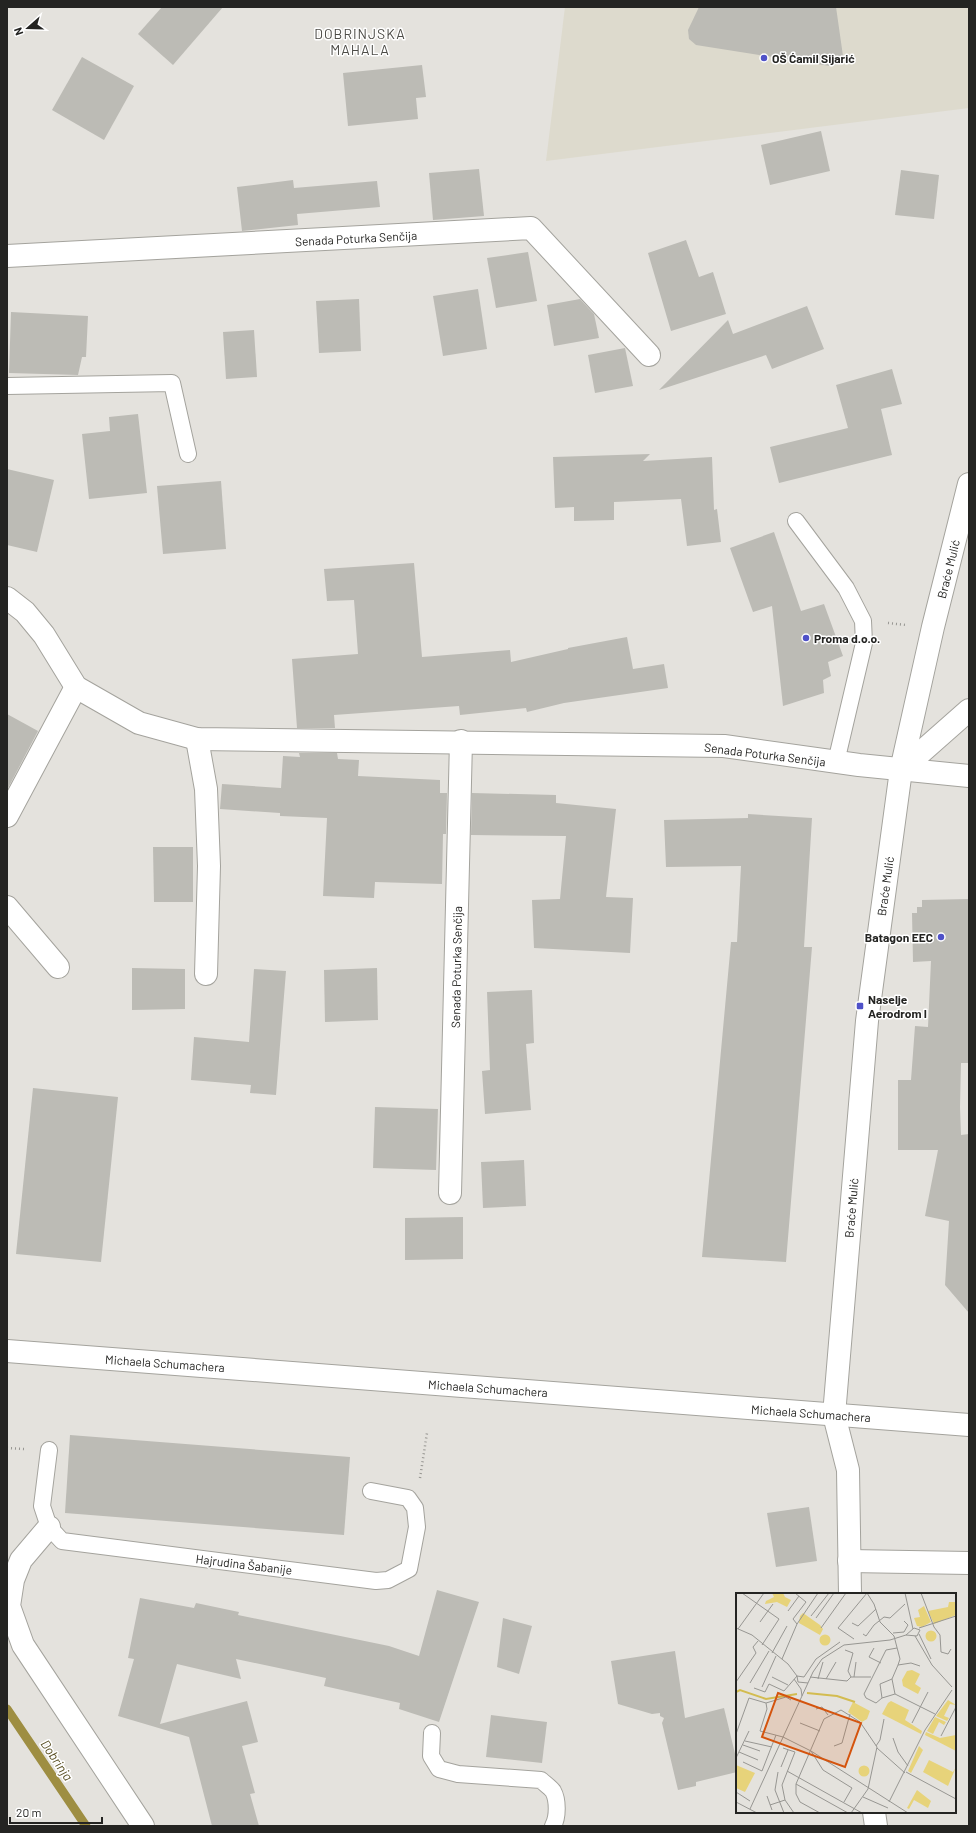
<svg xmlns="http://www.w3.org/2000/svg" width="976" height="1833" font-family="Barlow,sans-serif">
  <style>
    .built { fill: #dddacd }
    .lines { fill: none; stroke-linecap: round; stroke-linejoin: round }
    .stream { stroke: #9e8e42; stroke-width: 9 }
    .building { fill: #bcbbb5 }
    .service-casing { stroke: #a4a39d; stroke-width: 18 }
    .minor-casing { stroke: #a4a39d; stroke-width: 24 }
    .tertiary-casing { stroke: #a4a39d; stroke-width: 24 }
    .secondary-casing { stroke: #a4a39d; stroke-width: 24 }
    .path { stroke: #979692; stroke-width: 2.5; stroke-dasharray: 1 3; stroke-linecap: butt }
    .service { stroke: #fff; stroke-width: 16 }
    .minor { stroke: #fff; stroke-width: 22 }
    .tertiary { stroke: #fff; stroke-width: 22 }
    .secondary { stroke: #fff; stroke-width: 22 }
    .poi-dot { fill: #4f51c8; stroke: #fff; stroke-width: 1.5 }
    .labels { text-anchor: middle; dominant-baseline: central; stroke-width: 3; stroke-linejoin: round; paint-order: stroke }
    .poi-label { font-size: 12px; font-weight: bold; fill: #242422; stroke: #fff; text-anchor: start }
    .street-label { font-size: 12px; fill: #242422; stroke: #fff }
    .water-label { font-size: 13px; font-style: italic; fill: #5a5024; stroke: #fff }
    .quarter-label { font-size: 14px; letter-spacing: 1px; fill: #4d4c47; stroke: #fff }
    .inset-river { fill: none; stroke: #d3bc50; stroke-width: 2 }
    .inset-road { fill: none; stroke: #979692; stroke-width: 1 }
    .view { fill: #d4540e; fill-opacity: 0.15; stroke: #d4540e; stroke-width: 2 }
    .inset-edge { fill: none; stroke: #242422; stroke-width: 2 }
  </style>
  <rect width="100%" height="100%" fill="#e4e2dd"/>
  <polygon class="built" points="565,7 969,7 969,108 546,161"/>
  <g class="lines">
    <polyline class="stream" points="7,1709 86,1826"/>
  </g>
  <g class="building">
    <polygon points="162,7 223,7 173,65 138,34"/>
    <polygon points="699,7 836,7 843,56 839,64 830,66 696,45 689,39 688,30"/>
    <polygon points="82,57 134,86 104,140 52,110"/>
    <polygon points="422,65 426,97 416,98 418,119 348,126 343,73"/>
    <polygon points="821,131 830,171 770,185 761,145"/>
    <polygon points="479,169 484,216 433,220 429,173"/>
    <polygon points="901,170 939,175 934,219 895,215"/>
    <polygon points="293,180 294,188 377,181 380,207 297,214 298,225 242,231 237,187"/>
    <polygon points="686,240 699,277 713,272 726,314 671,331 648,253"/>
    <polygon points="528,252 537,301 496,308 487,258"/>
    <polygon points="478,289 487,349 443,356 433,296"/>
    <polygon points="359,299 361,351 319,353 316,301"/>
    <polygon points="580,299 594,314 599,338 554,346 547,305"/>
    <polygon points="807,306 824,349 772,369 766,355 659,390 728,320 733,334"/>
    <polygon points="11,312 88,316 86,357 82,357 78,375 9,373"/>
    <polygon points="254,330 257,377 226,379 223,332"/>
    <polygon points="625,348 633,386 595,393 588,355"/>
    <polygon points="892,369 902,404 881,409 892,455 779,483 770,447 848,428 836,385"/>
    <polygon points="138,414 147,493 89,499 82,434 110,431 109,417"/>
    <polygon points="650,454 643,461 712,457 714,510 717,509 721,542 687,546 681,499 614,502 614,520 574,521 574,507 555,508 553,457"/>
    <polygon points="7,469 54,480 37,552 7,545"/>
    <polygon points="221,481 226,549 163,554 157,486"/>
    <polygon points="774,532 801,611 824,604 843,656 828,662 831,676 823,680 824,693 783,706 772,606 753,612 730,548"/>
    <polygon points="414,563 422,657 510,650 511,662 568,649 568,648 627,637 633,669 664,664 668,688 564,703 527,712 526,708 460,715 459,706 334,715 335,728 297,728 292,659 358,654 354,600 327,601 324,569"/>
    <polygon points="7,714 38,731 7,790"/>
    <polygon points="299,753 337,753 338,759 359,760 358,776 440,780 440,793 447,793 446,834 443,834 442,884 375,882 374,898 323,896 327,818 280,816 280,813 220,809 222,784 281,788 283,756 300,757"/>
    <polygon points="472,793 556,795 556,803 616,809 606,897 633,898 630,953 534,948 532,900 560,899 566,836 471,835"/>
    <polygon points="748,814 812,818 804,947 812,947 786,1262 702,1257 731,942 737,942 741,866 666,867 664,820 748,818"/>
    <polygon points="153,847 193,847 193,902 154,902"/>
    <polygon points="969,899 969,1063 961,1063 960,1107 961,1135 969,1134 969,1313 945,1285 949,1221 925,1216 938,1150 898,1150 898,1080 911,1080 915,1026 928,1027 931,961 913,962 912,913 917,913 917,907 922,907 922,900"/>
    <polygon points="132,968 185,969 185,1009 132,1010"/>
    <polygon points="377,968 378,1020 325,1022 324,970"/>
    <polygon points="254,969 286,971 276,1095 250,1093 251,1085 191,1080 194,1037 249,1042"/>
    <polygon points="532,990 534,1043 526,1044 531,1110 485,1114 482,1071 490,1070 487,992"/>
    <polygon points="33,1088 118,1097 101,1262 16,1254"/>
    <polygon points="375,1107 438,1109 436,1170 373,1168"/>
    <polygon points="524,1160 526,1206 483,1208 481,1162"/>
    <polygon points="463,1217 463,1259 405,1260 405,1218"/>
    <polygon points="70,1435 350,1457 344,1535 65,1513"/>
    <polygon points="809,1507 817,1561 776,1567 767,1513"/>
    <polygon points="437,1590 479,1602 439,1722 399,1709 400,1703 324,1686 326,1678 236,1659 241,1679 177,1664 160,1724 247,1701 258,1742 242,1746 255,1793 250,1794 259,1826 212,1826 189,1737 118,1716 134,1659 128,1658 140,1598 194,1608 196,1603 239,1612 238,1615 389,1646 419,1656"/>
    <polygon points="503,1618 532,1626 519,1674 497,1667"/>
    <polygon points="675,1651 685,1718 724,1708 737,1762 737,1772 696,1782 696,1786 678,1790 662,1723 664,1718 660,1716 660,1713 652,1714 618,1704 611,1661"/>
    <polygon points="491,1715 547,1722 542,1763 486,1757"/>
  </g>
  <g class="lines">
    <g class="service-casing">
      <g id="service">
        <polyline points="7,386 172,383 188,454"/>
        <polyline points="796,521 846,588 863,621 864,643 836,762"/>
        <polyline points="49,1450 42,1506 49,1527 62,1541 376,1581 388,1580 409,1569 417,1527 415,1508 408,1498 371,1491"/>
        <path d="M 432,1733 L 431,1756 L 439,1769 L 458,1774 L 541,1780 C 544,1783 550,1787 553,1791 C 558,1800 558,1817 553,1826"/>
      </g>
    </g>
    <g class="minor-casing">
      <g id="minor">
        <polyline points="7,256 531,228 649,355"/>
        <polyline points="7,598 25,612 44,635 76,687 139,723 197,739 724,746 859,765 969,776"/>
        <polyline points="197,739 206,789 209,866 206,974"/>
        <polyline points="901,770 969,710"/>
        <polyline points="7,816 76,687"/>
        <polyline points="7,907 58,967"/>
        <polyline points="450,1193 461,741"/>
        <polyline points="834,1415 848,1470 850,1594"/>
        <polyline points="49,1527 21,1560 13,1580 9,1606 23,1645 143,1826"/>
        <polyline points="849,1561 969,1563"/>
        <polyline points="874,1812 876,1826"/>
      </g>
    </g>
    <g class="tertiary-casing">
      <polyline id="tertiary" points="834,1415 867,1021 901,770 933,627 969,484"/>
    </g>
    <g class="secondary-casing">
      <polyline id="secondary" points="7,1351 969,1425"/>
    </g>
    <g class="path">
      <polyline points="888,623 906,625"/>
      <polyline points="7,1448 24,1449"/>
      <polyline points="420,1478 427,1433"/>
    </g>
    <use href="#service" class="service"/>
    <use href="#minor" class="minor"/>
    <use href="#tertiary" class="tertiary"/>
    <use href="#secondary" class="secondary"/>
  </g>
  <g class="poi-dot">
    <circle cx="764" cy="58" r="4"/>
    <circle cx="806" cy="638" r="4"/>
    <circle cx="941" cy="937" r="4"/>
    <rect x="856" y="1002" width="8" height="8" rx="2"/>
  </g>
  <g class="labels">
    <g class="poi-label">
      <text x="772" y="58">OŠ Ćamil Sijarić</text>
      <text x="814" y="638">Proma d.o.o.</text>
      <text x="933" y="937" text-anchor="end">Batagon EEC</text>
      <text x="868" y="999">Naselje<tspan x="868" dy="14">Aerodrom I</tspan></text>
    </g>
    <g class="street-label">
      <text transform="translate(356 238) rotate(-3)">Senada Poturka Senčija</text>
      <text transform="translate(948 569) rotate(-76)">Braće Mulić</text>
      <text transform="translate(765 754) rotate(7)">Senada Poturka Senčija</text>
      <text transform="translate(885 886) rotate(-82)">Braće Mulić</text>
      <text transform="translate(456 967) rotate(-89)">Senada Poturka Senčija</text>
      <text transform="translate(851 1208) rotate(-85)">Braće Mulić</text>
      <text transform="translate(165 1363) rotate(4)">Michaela Schumachera</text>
      <text transform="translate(488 1388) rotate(4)">Michaela Schumachera</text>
      <text transform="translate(811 1413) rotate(4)">Michaela Schumachera</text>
      <text transform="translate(244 1564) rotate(7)">Hajrudina Šabanije</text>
    </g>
    <g class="water-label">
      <text transform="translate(57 1760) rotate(56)">Dobrinja</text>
    </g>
    <g class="quarter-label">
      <text x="360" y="33">DOBRINJSKA<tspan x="360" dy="16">MAHALA</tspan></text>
    </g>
  </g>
  <g transform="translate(736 1593)">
    <rect width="220" height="220" fill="#e4e2dd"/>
    <path d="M 36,0 L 47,0 L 49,4 L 55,7 L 51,14 L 41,9 L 29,11 L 30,8 L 38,4 ZM 213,9 L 220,9 L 220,22 L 198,31 L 192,18 L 212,14 ZM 188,13 L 195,29 L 186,34 L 181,33 L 178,25 L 184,24 L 182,17 ZM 67,20 L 84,32 L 87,36 L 84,42 L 63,30 L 64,23 ZM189.5 43a5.5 5.5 0 1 1 11 0a5.5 5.5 0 1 1-11 0ZM83.5 47a5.5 5.5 0 1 1 11 0a5.5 5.5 0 1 1-11 0ZM 176,77 L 184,81 L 179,91 L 185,95 L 182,101 L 167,93 L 166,87 L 171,78 ZM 212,107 L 220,112 L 214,111 L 208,123 L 213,125 L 211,128 L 200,123 ZM 155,108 L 173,117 L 169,127 L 186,138 L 185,141 L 146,121 L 152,110 ZM 117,109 L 134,118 L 131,126 L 126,129 L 112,119 ZM 199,124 L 210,129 L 208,132 L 203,129 L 197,141 L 191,138 ZM 190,139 L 204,145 L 220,142 L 220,158 L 189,142 ZM 183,153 L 187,157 L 175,180 L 172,178 ZM 193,167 L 217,179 L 220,174 L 212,193 L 187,179 ZM 0,172 L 19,180 L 9,199 L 0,195 ZM122.5 178a5.5 5.5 0 1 1 11 0a5.5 5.5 0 1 1-11 0ZM 181,197 L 195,208 L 192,215 L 178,207 L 173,216 L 171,215 Z" fill="#e7d37a"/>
    <path class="inset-river" d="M 0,99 L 4,97 L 30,106 L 61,101M 71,100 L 101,103 L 119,109"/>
    <path class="inset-road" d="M 6,0 L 43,26 L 26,52M 59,0 L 70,9 L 57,26 L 61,31M 131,0 L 138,11 L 144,29 L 158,43 L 164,66 L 162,72M 169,0 L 177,36M 185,0 L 198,34 L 204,42 L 205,59 L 212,61 L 215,56M 52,18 L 63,3M 75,23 L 93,0M 80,25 L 98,0M 24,29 L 37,11M 116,30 L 122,33 L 140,16M 0,35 L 16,42 L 52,71 L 61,83 L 62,89 L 72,90M 85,35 L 110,0M 183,35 L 220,23M 2,36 L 28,0M 157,40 L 168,39 L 172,32 L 168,28M 127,41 L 130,43 L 138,32 L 148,24 L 154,25 L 169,11M 183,41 L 195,66M 179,43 L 196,72 L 216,94M 118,46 L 102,35 L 131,0M 138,55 L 133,64 L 145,70M 109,57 L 117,60 L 112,78 L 115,84M 36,60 L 51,33M 46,66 L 61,31 L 82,0M 61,83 L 68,84 L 80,66 L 104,49M 36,84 L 52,92M 74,84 L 111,88 L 115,84 L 135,84M 118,84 L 120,69M 58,86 L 65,96 L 66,103M 82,86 L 87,69M 90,86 L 100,69M 0,89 L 20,60 L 17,54 L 22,48M 14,90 L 33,58M 26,94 L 40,63M 18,95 L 29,99 L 33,91 L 48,98 L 61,83M 159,101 L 156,86 L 162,72 L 175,70 L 184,73M 159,101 L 199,121M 146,105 L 140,110 L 130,105 L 128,101 L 150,57 L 161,55M 146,105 L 144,91 L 156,86M 146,105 L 159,101M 30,110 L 31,116 L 24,138 L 47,144 L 75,158 L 172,220M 30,110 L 50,104 L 55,107M 80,116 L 86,114 L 92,122M 64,130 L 84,138M 176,130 L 192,99M 0,141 L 13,105 L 30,110M 205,143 L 220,114M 157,145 L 162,159 L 172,173M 9,148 L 36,154M 7,152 L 24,158M 98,153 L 106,150 L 114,121M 140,153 L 144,147 L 148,126M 47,155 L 59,159 L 46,192 L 49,207 L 58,220M 141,155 L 169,180M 75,158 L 87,177 L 116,195 L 108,209M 3,159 L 22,167M 0,165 L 13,138M 7,169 L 26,178 L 40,142M 45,174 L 52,157M 51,178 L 126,220M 42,179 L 39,197 L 48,220M 170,179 L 220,206M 60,191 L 112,220M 0,199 L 14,208M 31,203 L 36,217M 127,204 L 152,215M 0,209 L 21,220M 153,209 L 189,137 L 216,97M 34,212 L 49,207M 14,216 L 77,79 L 86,66 L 108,52 L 154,47 L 170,42 L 181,43 L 184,37 L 178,35 L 170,42M 84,220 L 64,209 L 60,201 L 60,191 L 88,126 L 105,117 L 124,129 L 141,154 L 132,196 L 115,220"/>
    <path class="view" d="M 42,100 L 125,130 L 109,174 L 26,144 Z"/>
    <rect width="220" height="220" class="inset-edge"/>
  </g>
  <rect width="976" height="1833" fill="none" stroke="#242422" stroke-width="16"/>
  <g transform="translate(28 28) rotate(250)" stroke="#ffffff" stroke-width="3" paint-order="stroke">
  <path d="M0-3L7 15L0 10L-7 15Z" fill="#242422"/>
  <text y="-6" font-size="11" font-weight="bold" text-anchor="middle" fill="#242422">N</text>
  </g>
  <path d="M10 1817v6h92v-6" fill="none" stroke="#242422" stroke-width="2"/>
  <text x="16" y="1817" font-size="12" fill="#242422" stroke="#ffffff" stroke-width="3" paint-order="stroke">20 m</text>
</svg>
